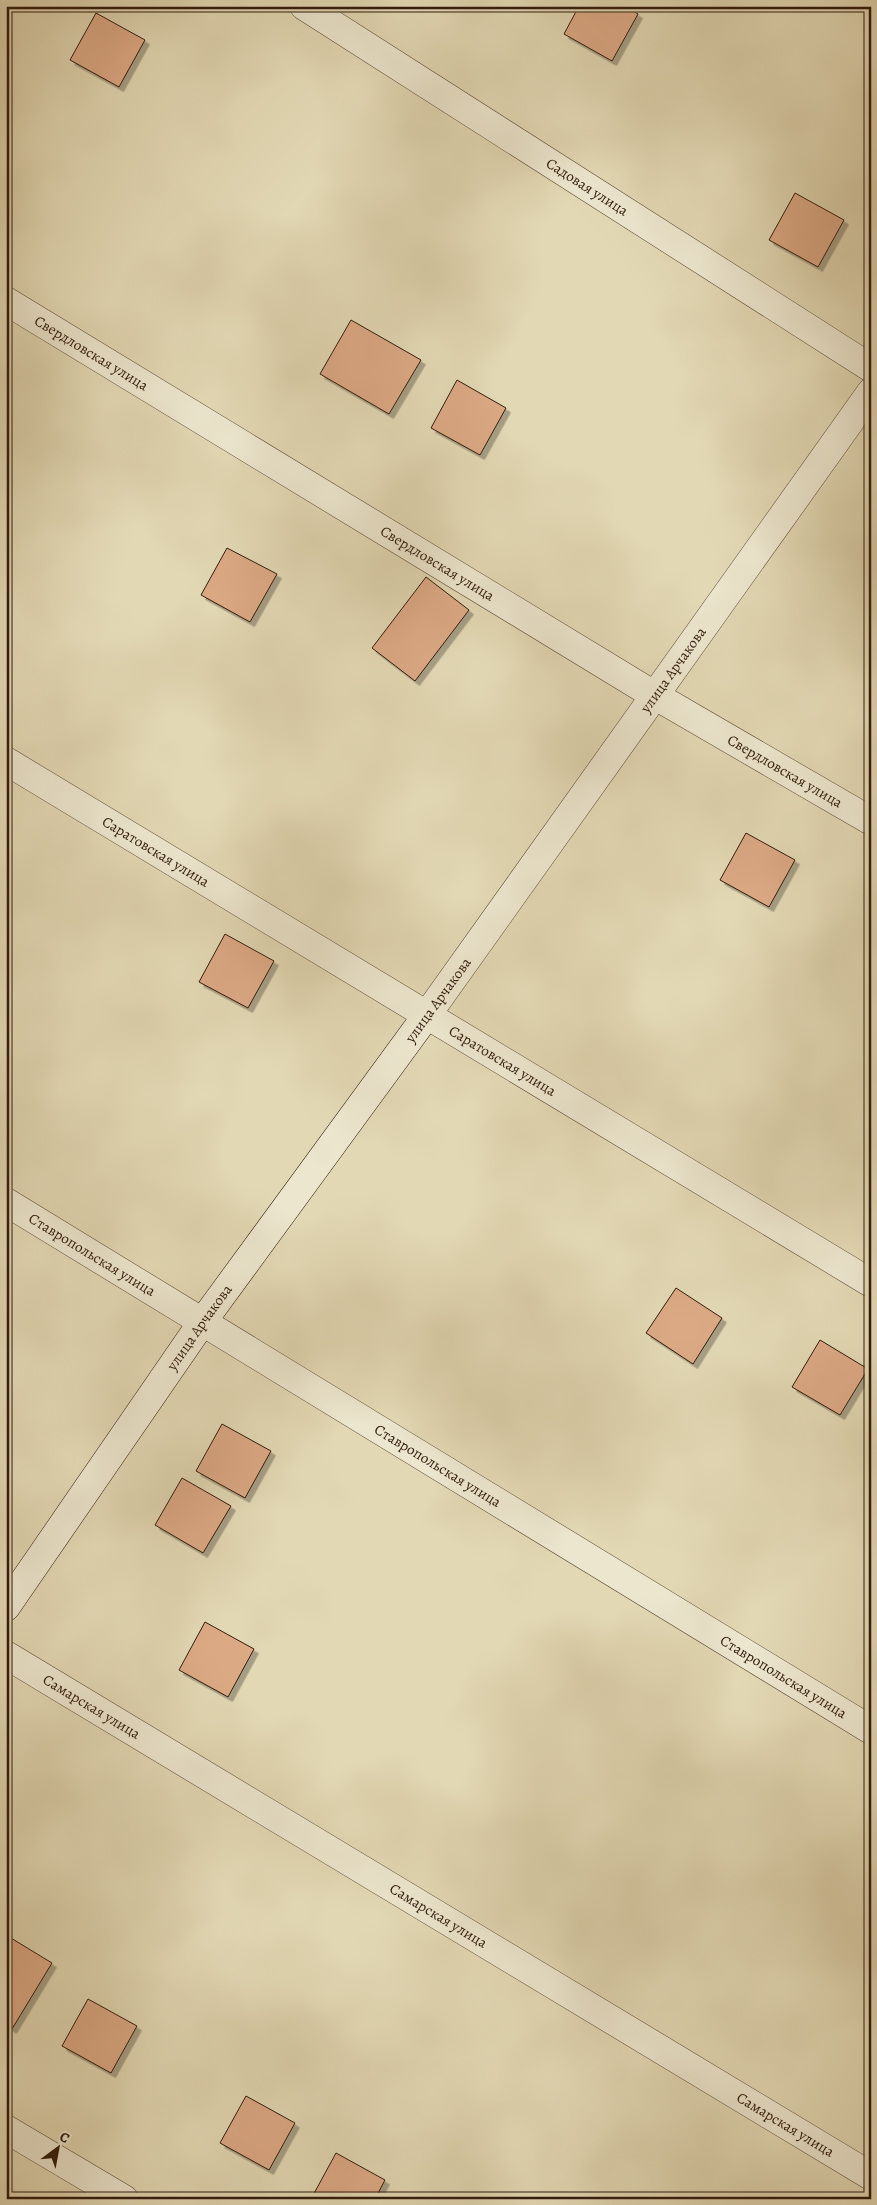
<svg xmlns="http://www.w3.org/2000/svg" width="877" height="2205" font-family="Alegreya,serif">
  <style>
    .building { fill: #dca985; stroke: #311b0c; filter: url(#shadow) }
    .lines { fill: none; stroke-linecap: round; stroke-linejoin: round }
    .street-casing { stroke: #5d4a36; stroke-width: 29 }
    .secondary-casing { stroke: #311b0c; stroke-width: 29 }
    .street { stroke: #ece6ce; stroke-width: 28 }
    .secondary { stroke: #ece6ce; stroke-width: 28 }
    .labels { text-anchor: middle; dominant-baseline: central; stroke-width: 4; stroke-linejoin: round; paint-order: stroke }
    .street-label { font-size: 15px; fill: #311b0c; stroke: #ece6ce }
  </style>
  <defs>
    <filter id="shadow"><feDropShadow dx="4.5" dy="4.5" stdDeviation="0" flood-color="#0004"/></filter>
  </defs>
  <rect width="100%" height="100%" fill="#e2d8b4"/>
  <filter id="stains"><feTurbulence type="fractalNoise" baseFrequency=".004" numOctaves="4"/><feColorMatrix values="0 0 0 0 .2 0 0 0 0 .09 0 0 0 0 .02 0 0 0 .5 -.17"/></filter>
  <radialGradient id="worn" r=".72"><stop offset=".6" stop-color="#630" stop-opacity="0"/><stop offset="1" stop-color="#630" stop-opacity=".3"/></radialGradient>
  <g class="building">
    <polygon points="579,6 625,6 638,14 612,61 564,34"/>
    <polygon points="96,13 145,40 119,87 70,60"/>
    <polygon points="795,193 844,220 818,267 769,240"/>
    <polygon points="351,320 421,360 389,414 320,374"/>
    <polygon points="457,380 506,408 480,455 431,428"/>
    <polygon points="227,548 277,574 250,622 201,595"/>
    <polygon points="426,577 469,610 415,681 372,648"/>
    <polygon points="746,833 795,860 769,907 720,880"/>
    <polygon points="225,934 274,961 248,1008 199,982"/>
    <polygon points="676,1288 722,1318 693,1364 646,1333"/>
    <polygon points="820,1340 868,1369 840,1415 792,1387"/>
    <polygon points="222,1424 271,1451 245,1498 196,1471"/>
    <polygon points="182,1478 231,1506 203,1553 155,1525"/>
    <polygon points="205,1622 254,1649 228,1697 179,1670"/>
    <polygon points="6,1935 52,1963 12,2029 6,2025"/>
    <polygon points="88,1999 137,2026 111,2073 62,2046"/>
    <polygon points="246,2096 295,2123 269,2170 220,2143"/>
    <polygon points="336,2153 385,2180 375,2199 311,2199"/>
  </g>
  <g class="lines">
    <g class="street-casing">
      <g id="street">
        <path id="s1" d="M 304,6 L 871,368"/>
        <path id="s2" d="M 6,301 L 654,695 L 871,821"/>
        <path id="s3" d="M 6,761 L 871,1283"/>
        <path id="s4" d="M 427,1015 L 871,392"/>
        <path id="s5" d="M 6,1202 L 871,1730"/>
        <path id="s6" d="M 6,1655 L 871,2176"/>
        <polyline points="6,2129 124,2199"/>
      </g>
    </g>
    <g class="secondary-casing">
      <g id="secondary">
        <path id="s7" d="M 6,1607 L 203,1321 L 427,1015"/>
      </g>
    </g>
    <use href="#street" class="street"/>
    <use href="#secondary" class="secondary"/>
  </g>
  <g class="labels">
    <g class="street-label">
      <text stroke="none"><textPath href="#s1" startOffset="336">Садовая улица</textPath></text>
      <text stroke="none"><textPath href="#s2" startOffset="100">Свердловская улица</textPath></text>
      <text stroke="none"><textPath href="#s2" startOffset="505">Свердловская улица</textPath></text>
      <text stroke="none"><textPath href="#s4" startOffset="424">улица Арчакова</textPath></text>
      <text stroke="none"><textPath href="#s2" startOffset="910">Свердловская улица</textPath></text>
      <text stroke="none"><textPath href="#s3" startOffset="175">Саратовская улица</textPath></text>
      <text transform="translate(438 1000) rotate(-54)">улица Арчакова</text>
      <text stroke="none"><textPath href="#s3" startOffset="580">Саратовская улица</textPath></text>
      <text stroke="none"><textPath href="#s5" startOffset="101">Ставропольская улица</textPath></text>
      <text stroke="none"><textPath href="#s7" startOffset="340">улица Арчакова</textPath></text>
      <text stroke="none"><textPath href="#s5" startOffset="506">Ставропольская улица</textPath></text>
      <text stroke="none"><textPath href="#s5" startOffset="911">Ставропольская улица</textPath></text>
      <text stroke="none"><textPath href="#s6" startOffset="100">Самарская улица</textPath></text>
      <text stroke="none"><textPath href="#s6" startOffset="505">Самарская улица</textPath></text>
      <text stroke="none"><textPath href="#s6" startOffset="910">Самарская улица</textPath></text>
    </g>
  </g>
  <rect width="877" height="2205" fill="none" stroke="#e2d8b4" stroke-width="25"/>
  <rect x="8" y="8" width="862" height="2190" fill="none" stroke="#311b0c" stroke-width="2.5"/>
  <rect x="12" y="12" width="852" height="2180" fill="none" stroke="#311b0c"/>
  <g transform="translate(58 2148) rotate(32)" stroke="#ece6ce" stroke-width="4" paint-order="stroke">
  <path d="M0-4L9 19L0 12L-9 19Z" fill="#311b0c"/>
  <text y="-8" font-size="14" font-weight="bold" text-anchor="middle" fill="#311b0c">С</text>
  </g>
  <rect width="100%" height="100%" filter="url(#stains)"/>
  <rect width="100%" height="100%" fill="url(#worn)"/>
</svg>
